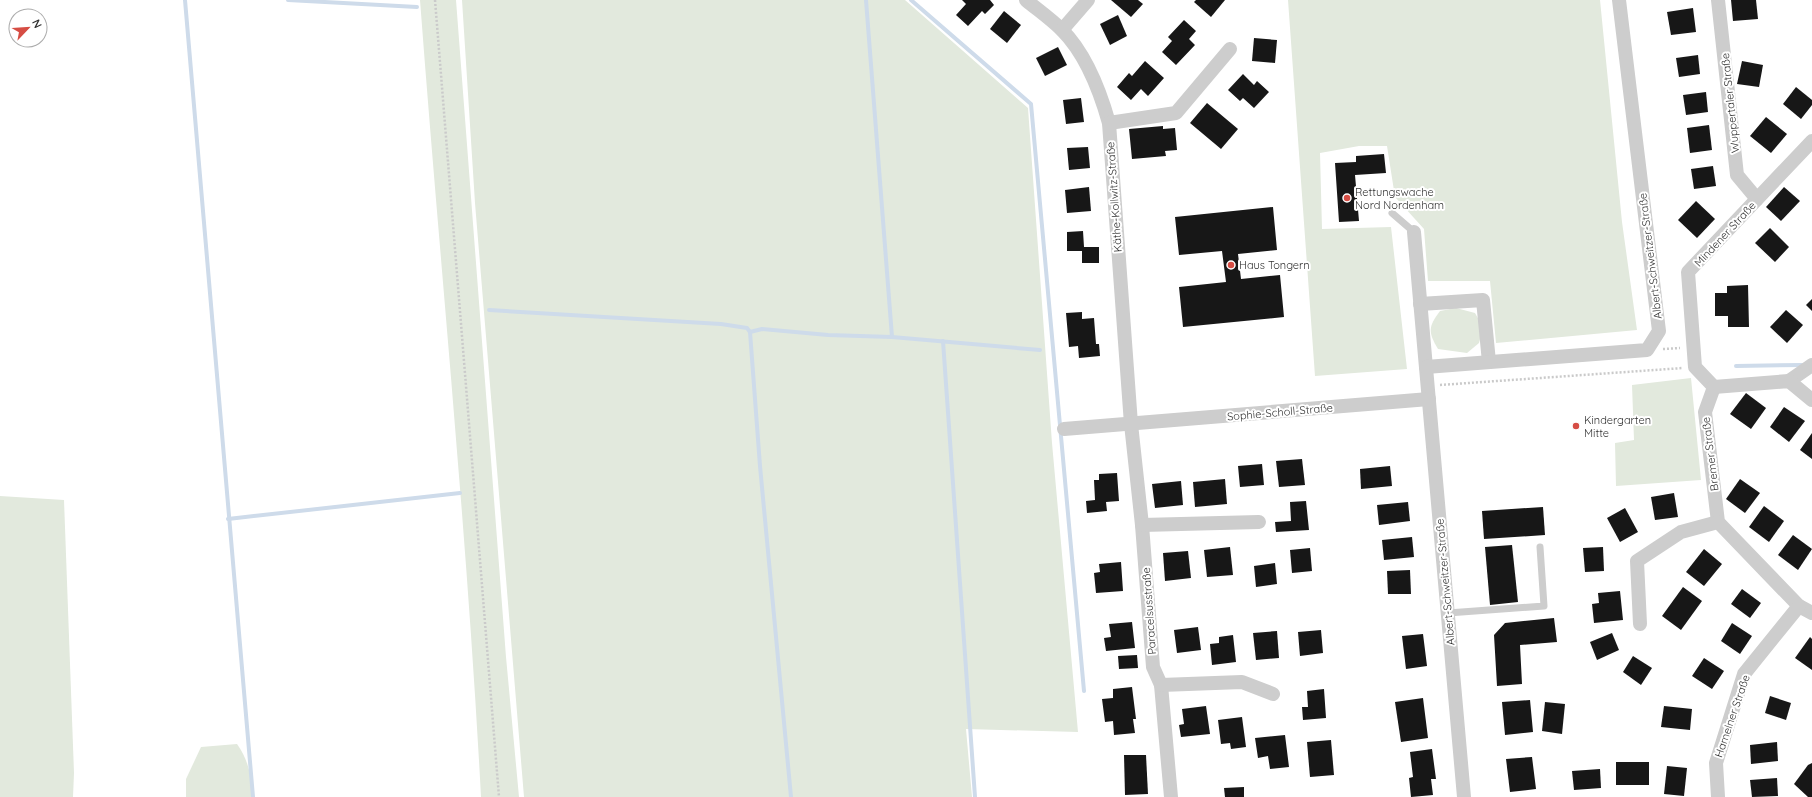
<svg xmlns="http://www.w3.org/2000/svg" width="1812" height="797" font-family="Quicksand,sans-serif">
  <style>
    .green { fill: #e2e9dd }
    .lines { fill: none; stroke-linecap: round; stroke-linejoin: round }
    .stream { stroke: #cedbea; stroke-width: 4 }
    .building { fill: #171717 }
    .path { stroke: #cacaca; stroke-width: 2.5; stroke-dasharray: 2 2; stroke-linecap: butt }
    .service { stroke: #cdcdcd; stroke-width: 7 }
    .minor { stroke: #cdcdcd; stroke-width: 14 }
    .poi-dot { fill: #d64d44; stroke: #fff; stroke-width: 1.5 }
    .labels { text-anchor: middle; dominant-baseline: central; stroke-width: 4; stroke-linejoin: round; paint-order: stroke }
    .street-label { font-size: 11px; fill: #303030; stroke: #fff }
    .poi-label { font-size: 11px; fill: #303030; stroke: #fff; text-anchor: start }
  </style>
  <rect width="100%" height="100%" fill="#fff"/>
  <g class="green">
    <path d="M 420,0 L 456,0 L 506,657 L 519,797 L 481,797 C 467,531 440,266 420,0 Z"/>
    <polygon points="462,0 905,0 1028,108 1052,443 1078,732 966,729 972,797 524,797 475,203"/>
    <polygon points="1288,0 1600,0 1622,222 1637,330 1496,343 1490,281 1428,281 1424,229 1395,197 1387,146 1359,146 1320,153 1322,229 1391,227 1407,369 1315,376"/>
    <path d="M 1456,308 L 1475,313 L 1483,327 L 1479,343 L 1467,353 L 1438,349 C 1428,332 1428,327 1440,311 Z"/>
    <polygon points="1691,378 1701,480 1616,486 1615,443 1634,440 1632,385"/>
    <polygon points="0,496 64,500 74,773 73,797 0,797"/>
    <path d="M 237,744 C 249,761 251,776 253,797 L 186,797 L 186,779 L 201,747 Z"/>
  </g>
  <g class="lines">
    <g class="stream">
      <polyline points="185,0 253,797"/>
      <polyline points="288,0 417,7"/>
      <polyline points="866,0 892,337"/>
      <polyline points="911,0 1031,104 1084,691"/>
      <polyline points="489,310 721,324 747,328 750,332 760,466 791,797"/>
      <polyline points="750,332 762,329 828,335 892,337 1040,350"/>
      <polyline points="943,341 975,797"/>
      <polyline points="1736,366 1803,365"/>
      <polyline points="228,519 460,493"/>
    </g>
  </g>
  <g class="building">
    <polygon points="962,0 990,0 994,5 985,14 982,11 968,26 956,15 966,4"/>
    <polygon points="1111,0 1138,0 1143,4 1131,17"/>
    <polygon points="1196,0 1225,0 1211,17 1194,2"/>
    <polygon points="1731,0 1756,0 1758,19 1733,21"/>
    <polygon points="1693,8 1696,32 1671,35 1667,12"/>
    <polygon points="1004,11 1021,25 1007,43 990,29"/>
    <polygon points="1118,15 1127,36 1110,45 1100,24"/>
    <polygon points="1184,20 1196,31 1189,39 1195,45 1176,65 1162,52 1172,41 1168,37"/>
    <polygon points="1254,38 1277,40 1275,63 1252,61"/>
    <polygon points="1058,47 1067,65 1045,76 1036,58"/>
    <polygon points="1698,55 1700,74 1679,77 1676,58"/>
    <polygon points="1145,61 1164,78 1148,96 1141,89 1131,100 1117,87 1129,73 1132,76"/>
    <polygon points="1742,61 1763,65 1759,87 1737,84"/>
    <polygon points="1243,74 1254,85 1257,81 1269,92 1254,108 1243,98 1240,101 1228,90"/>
    <polygon points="1796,87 1812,100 1812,105 1801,119 1783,104"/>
    <polygon points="1706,92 1708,112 1686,115 1683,95"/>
    <polygon points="1081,98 1084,122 1066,124 1063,100"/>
    <polygon points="1207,103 1238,129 1221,149 1190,123"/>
    <polygon points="1766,117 1787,134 1771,153 1750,136"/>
    <polygon points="1709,125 1712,150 1690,153 1687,128"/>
    <polygon points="1163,126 1163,129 1175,128 1177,150 1165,151 1166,156 1132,159 1129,129"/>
    <polygon points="1088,147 1090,168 1069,170 1067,148"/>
    <polygon points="1384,154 1386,173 1355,175 1359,221 1339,222 1335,163 1356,162 1356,156"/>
    <polygon points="1713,166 1716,186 1694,189 1691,169"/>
    <polygon points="1089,187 1091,211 1067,213 1065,190"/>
    <polygon points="1784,187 1800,201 1781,221 1766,207"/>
    <polygon points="1696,201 1715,219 1697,238 1678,220"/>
    <polygon points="1273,207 1277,250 1238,254 1241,279 1280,275 1284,317 1183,327 1179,287 1226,282 1222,251 1179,255 1175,217"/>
    <polygon points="1770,228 1789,247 1775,262 1755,243"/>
    <polygon points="1083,231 1084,247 1099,247 1099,263 1082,263 1082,251 1067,251 1067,232"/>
    <polygon points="1748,285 1749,327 1728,327 1728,316 1715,316 1715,293 1727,293 1727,286"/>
    <polygon points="1812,299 1812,311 1806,305"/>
    <polygon points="1786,310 1803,325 1787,343 1770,327"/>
    <polygon points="1082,312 1082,319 1094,318 1096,344 1099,344 1100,356 1079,358 1078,346 1069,347 1066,313"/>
    <polygon points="1746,393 1766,408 1751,429 1730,414"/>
    <polygon points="1784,407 1805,421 1789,442 1770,427"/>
    <polygon points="1812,433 1812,459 1800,450"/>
    <polygon points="1302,459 1305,485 1279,487 1276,461"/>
    <polygon points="1262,464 1264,485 1240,487 1238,466"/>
    <polygon points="1390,466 1392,486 1361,489 1360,469"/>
    <polygon points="1117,473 1119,501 1106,502 1107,511 1087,513 1086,501 1095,500 1094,480 1099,480 1099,474"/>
    <polygon points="1225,479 1227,504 1195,507 1193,482"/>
    <polygon points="1740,479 1760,493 1745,513 1726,499"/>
    <polygon points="1181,481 1183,505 1155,508 1152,484"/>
    <polygon points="1674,493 1678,517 1655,520 1651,497"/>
    <polygon points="1306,501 1309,530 1276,532 1275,522 1291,521 1290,502"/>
    <polygon points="1408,502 1410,521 1379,525 1377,505"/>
    <polygon points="1764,506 1784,521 1769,542 1749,527"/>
    <polygon points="1543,507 1545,535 1484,539 1482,511"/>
    <polygon points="1625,508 1638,532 1620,542 1607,518"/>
    <polygon points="1793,535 1812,549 1798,570 1778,555"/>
    <polygon points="1412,537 1414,557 1384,560 1382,540"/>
    <polygon points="1512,545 1518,602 1490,605 1485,547"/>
    <polygon points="1230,547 1233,575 1207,577 1204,550"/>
    <polygon points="1603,547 1604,571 1585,572 1583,548"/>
    <polygon points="1310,548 1312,571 1292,573 1290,550"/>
    <polygon points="1704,549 1722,564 1704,586 1686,572"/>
    <polygon points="1188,551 1191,578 1165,581 1163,553"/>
    <polygon points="1121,562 1123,591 1096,593 1094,573 1100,572 1099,564"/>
    <polygon points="1275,563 1277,584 1256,587 1254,566"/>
    <polygon points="1410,570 1411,594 1388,594 1387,571"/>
    <polygon points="1683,587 1702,601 1681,630 1662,616"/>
    <polygon points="1742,589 1761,603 1750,618 1731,604"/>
    <polygon points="1620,591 1623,620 1594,623 1592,604 1599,603 1598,593"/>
    <polygon points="1554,618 1557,642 1520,645 1522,684 1497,686 1494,635 1505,623"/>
    <polygon points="1132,622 1135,648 1106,651 1104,638 1111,637 1109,624"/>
    <polygon points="1732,623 1752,636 1740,654 1721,641"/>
    <polygon points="1198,627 1201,650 1177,653 1174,630"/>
    <polygon points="1321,630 1323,653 1300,656 1298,632"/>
    <polygon points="1277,631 1279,658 1256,660 1253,633"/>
    <polygon points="1612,633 1619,650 1597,660 1590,642"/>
    <polygon points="1423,634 1427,666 1406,669 1402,636"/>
    <polygon points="1233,635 1236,662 1212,665 1210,644 1219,643 1219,637"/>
    <polygon points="1810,637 1812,639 1812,670 1795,658"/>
    <polygon points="1137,655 1138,668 1119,669 1118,656"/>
    <polygon points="1633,656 1652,668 1641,685 1623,672"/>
    <polygon points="1704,658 1724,671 1712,689 1692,676"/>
    <polygon points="1132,687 1136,719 1133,719 1135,733 1114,735 1113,721 1105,722 1102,699 1113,698 1113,689"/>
    <polygon points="1324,689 1326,718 1303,720 1302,707 1308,707 1307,691"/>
    <polygon points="1770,696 1791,703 1786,720 1765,713"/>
    <polygon points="1423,698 1428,738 1401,742 1395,702"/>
    <polygon points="1530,700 1533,732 1505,735 1502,702"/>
    <polygon points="1545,702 1565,704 1562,734 1542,731"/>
    <polygon points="1206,706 1210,734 1181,737 1179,725 1184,724 1182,709"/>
    <polygon points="1664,706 1692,709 1690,730 1661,727"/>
    <polygon points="1242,717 1246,747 1231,749 1230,743 1221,744 1218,720"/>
    <polygon points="1285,735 1289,767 1270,769 1268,756 1258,758 1255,738"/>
    <polygon points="1331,740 1334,775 1310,777 1307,742"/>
    <polygon points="1777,742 1778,761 1751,764 1750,745"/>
    <polygon points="1432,749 1436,779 1431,779 1433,795 1411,797 1409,778 1413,777 1410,752"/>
    <polygon points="1124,755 1146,755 1148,794 1125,795"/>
    <polygon points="1532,757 1536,789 1510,792 1506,759"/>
    <rect x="1616" y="762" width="33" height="23"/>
    <polygon points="1812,763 1812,797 1808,797 1794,784 1808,765"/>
    <polygon points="1667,766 1687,768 1684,796 1664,794"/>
    <polygon points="1600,769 1601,788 1574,790 1572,771"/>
    <polygon points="1777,778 1778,796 1752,797 1750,780"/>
    <polygon points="1244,787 1244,797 1225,797 1224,788"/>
  </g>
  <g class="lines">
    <g class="path">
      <polyline points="435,0 499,797"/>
      <polyline points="1663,349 1680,348"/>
      <polyline points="1440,385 1683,368"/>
    </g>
    <g class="service">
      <polyline points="1392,213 1414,232"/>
      <polyline points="1448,613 1544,606 1540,547"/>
    </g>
    <g class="minor">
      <path d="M 1026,0 C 1038,10 1051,19 1062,30 C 1086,54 1100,91 1109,123 L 1131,424 L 1142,525 L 1153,667 L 1161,685 L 1171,797"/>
      <polyline points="1718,0 1737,175 1757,199"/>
      <polyline points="1062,30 1088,0"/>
      <polyline points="1109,123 1176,113 1230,49"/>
      <polyline points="1414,232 1464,797"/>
      <polyline points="1420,304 1483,300 1489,362"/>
      <polyline points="1426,367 1647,350 1659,331 1619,0"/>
      <polyline points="1789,381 1812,365"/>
      <polyline points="1714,387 1695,367 1688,272 1812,141"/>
      <polyline points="1714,387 1705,412 1718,522 1799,606 1812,613"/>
      <polyline points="1714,387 1789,381 1812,400"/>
      <polyline points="1064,429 1429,399"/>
      <polyline points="1142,525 1259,522"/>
      <polyline points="1640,624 1637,561 1681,532 1718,522"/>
      <polyline points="1161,685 1242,682 1273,694"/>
      <polyline points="1718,797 1716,763 1744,674 1799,606"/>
    </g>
  </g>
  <g class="poi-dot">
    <circle cx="1347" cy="198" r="4"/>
    <circle cx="1231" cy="265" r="4"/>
    <circle cx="1576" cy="426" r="4"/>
  </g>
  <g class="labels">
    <g class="street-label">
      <text transform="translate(1730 103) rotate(-96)">Wuppertaler Straße</text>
      <text transform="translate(1114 197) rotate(-94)">Käthe-Kollwitz-Straße</text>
      <text transform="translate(1725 234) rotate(-47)">Mindener Straße</text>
      <text transform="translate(1650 256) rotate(-97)">Albert-Schweitzer-Straße</text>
      <text transform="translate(1280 412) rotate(-5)">Sophie-Scholl-Straße</text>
      <text transform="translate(1710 454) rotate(-97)">Bremer Straße</text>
      <text transform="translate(1445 582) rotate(-95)">Albert-Schweitzer-Straße</text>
      <text transform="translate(1149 611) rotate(-94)">Paracelsusstraße</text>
      <text transform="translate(1732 716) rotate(-71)">Hamelner Straße</text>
    </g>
    <g class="poi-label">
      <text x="1355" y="192">Rettungswache<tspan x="1355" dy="13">Nord Nordenham</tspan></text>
      <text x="1239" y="265">Haus Tongern</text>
      <text x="1584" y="420">Kindergarten<tspan x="1584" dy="13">Mitte</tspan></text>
    </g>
  </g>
  <g transform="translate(28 28) rotate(65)"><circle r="19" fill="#ffffff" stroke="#acacac"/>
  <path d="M0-3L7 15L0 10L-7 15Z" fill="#d64d44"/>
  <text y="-6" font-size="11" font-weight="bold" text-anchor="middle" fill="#303030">N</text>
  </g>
</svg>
